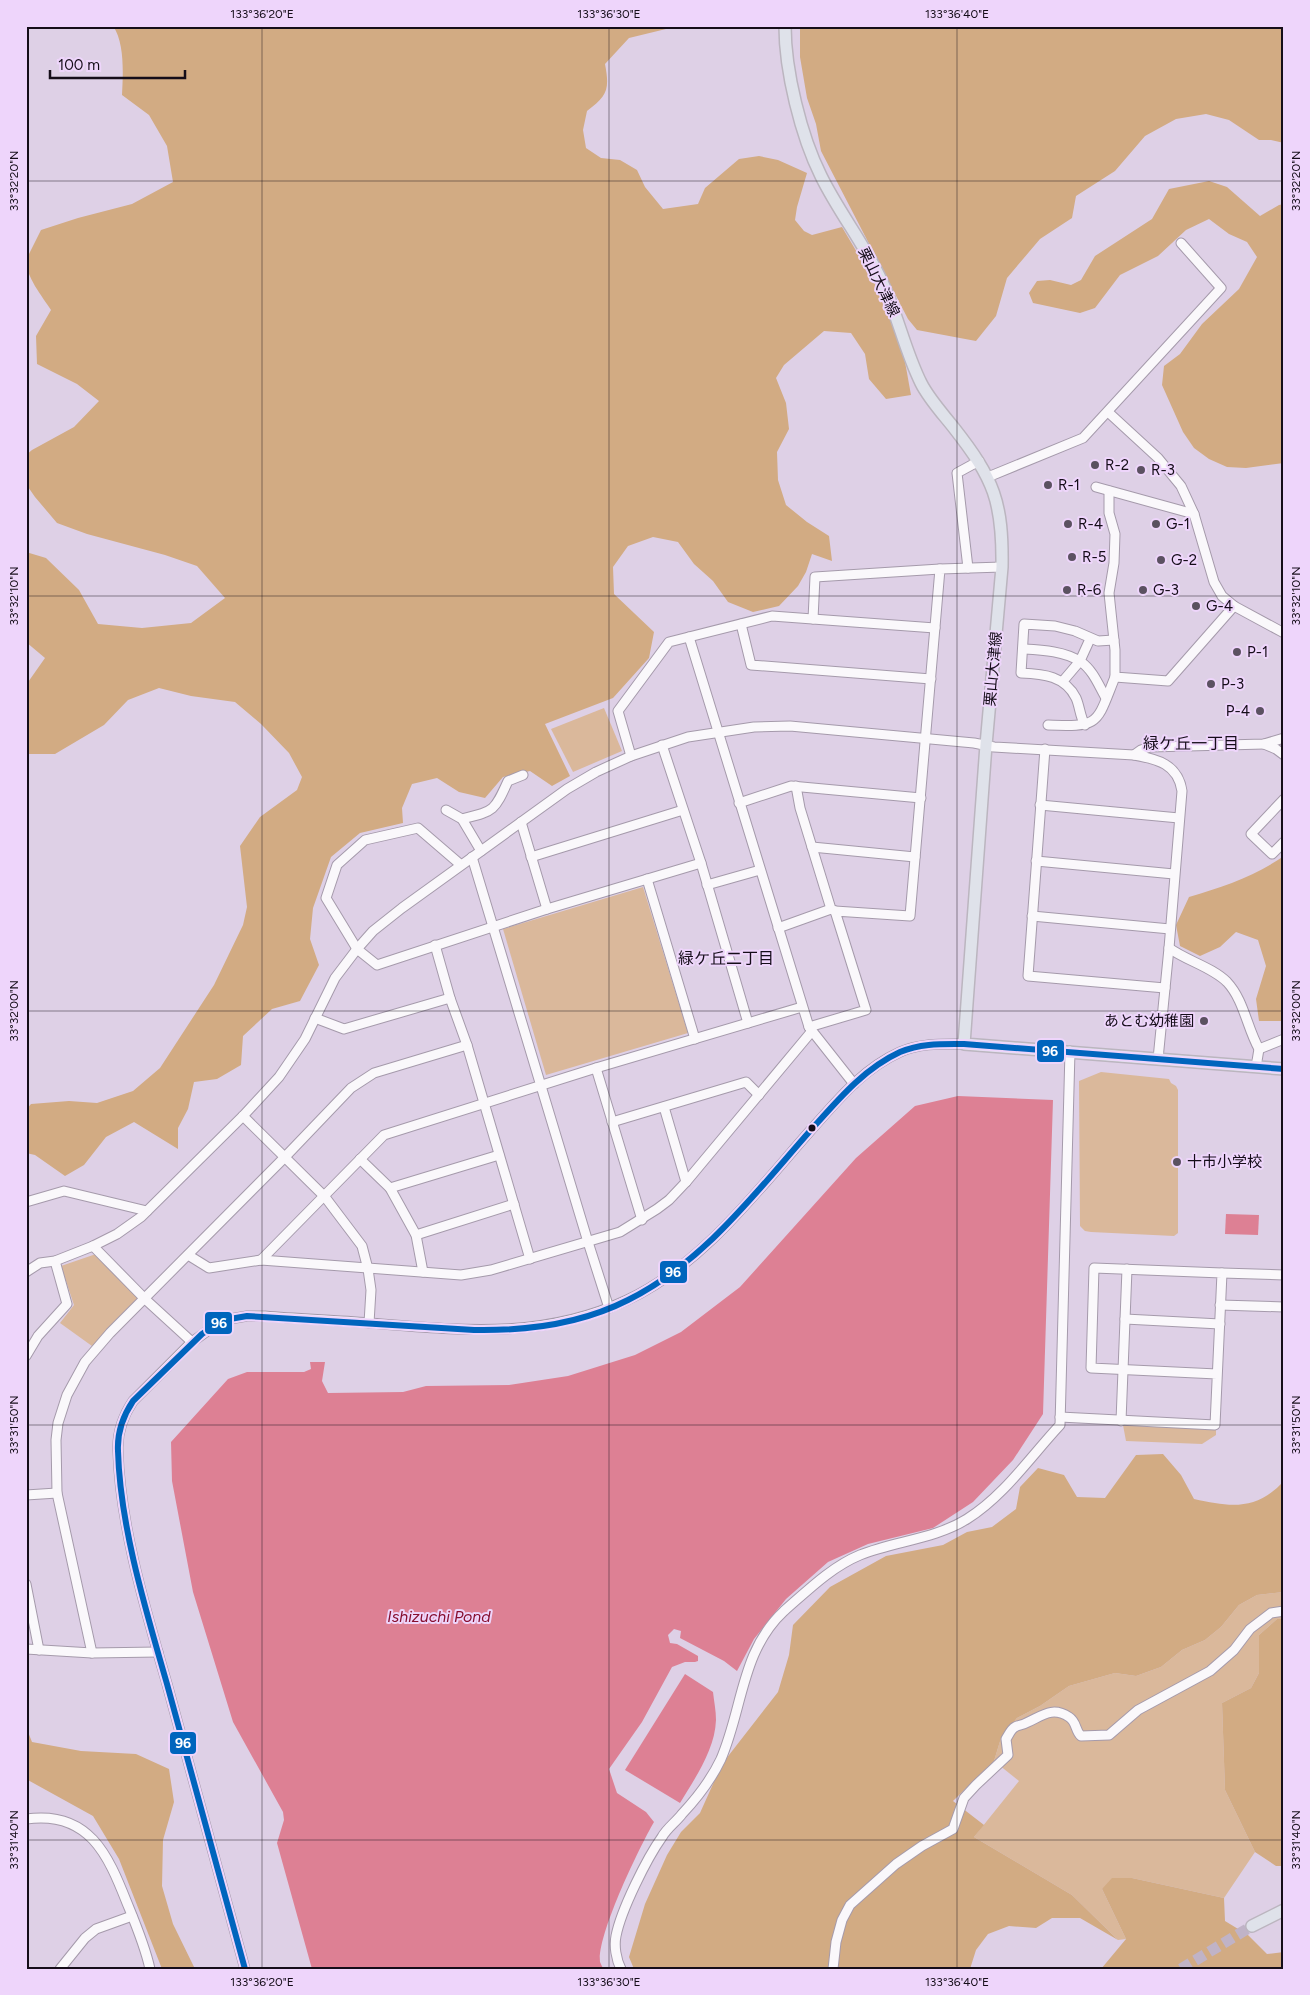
<svg xmlns="http://www.w3.org/2000/svg" width="1310" height="1995" font-family="Figtree,'Noto Sans JP',sans-serif">
  <style>
    .green { fill: #dab89b }
    .forest { fill: #d2ab83 }
    .water { fill: #dd8094 }
    .lines { fill: none; stroke-linecap: round; stroke-linejoin: round }
    .major-tunnel { stroke: #c0b3c7; stroke-width: 11; stroke-dasharray: 11 5.5; stroke-linecap: butt }
    .minor-casing { stroke: #a59aab; stroke-width: 11 }
    .major-casing { stroke: #bbb5bf; stroke-width: 14 }
    .minor { stroke: #faf8fb; stroke-width: 9 }
    .major { stroke: #dfe2ea; stroke-width: 11 }
    .bus-1-casing { stroke: #eed5fb; stroke-width: 10 }
    .bus-1 { stroke: #0065bd; stroke-width: 6 }
    .ticks { fill: none; stroke: #150d19; stroke-width: 1; stroke-opacity: 0.45 }
    .poi-dot { fill: #5b5161; stroke: #eed5fb; stroke-width: 2 }
    .bus-dot { fill: #150d19; stroke: #eed5fb; stroke-width: 2 }
    .labels { text-anchor: middle; dominant-baseline: central; stroke-width: 4; stroke-linejoin: round; paint-order: stroke }
    .street-label { font-size: 15px; fill: #150d19; stroke: #eed5fb }
    .poi-label { font-size: 15px; fill: #150d19; stroke: #eed5fb; text-anchor: start }
    .neighbourhood-label { font-size: 16px; fill: #150d19; stroke: #eed5fb }
    .water-label { font-size: 16px; font-style: italic; fill: #860e2f; stroke: #eed5fb }
    .line-badge { stroke: #eed5fb; stroke-width: 2 }
    .badge-label { font-size: 14px; text-anchor: middle; font-weight: bold; fill: #fff }
    .neatline { fill: none; stroke: #150d19; stroke-width: 2 }
    .ticks-label { font-size: 12px; text-anchor: middle; fill: #150d19 }
  </style>
  <rect width="100%" height="100%" fill="#ded0e6"/>
  <g class="green">
    <polygon points="604,708 622,751 573,772 551,729"/>
    <polygon points="643,887 688,1033 546,1075 503,929"/>
    <polygon points="1101,1072 1169,1079 1171,1083 1176,1086 1178,1090 1178,1233 1174,1236 1091,1232 1085,1231 1080,1226 1079,1081"/>
    <polygon points="96,1254 140,1298 92,1346 60,1323 74,1305 61,1266"/>
    <polygon points="1123,1425 1216,1430 1216,1435 1202,1444 1126,1441"/>
    <polygon points="1284,1592 1284,1618 1277,1619 1259,1635 1259,1673 1251,1688 1222,1703 1225,1790 1255,1852 1224,1898 1132,1878 1102,1889 1126,1939 1118,1940 1072,1895 974,1837 1019,1781 994,1761 1001,1738 1017,1718 1040,1706 1069,1686 1115,1673 1136,1676 1161,1667 1182,1650 1205,1640 1221,1627 1239,1605 1257,1595"/>
  </g>
  <g class="forest">
    <path d="M 113,26 L 669,26 L 666,29 L 629,38 L 605,64 C 610,90 607,96 587,111 L 583,130 L 586,148 L 601,158 L 620,160 L 637,170 L 645,187 L 663,209 L 698,204 L 705,188 L 739,159 L 759,156 L 778,160 L 807,173 L 797,207 L 795,220 L 804,231 L 812,235 L 842,227 C 865,266 890,305 902,349 C 906,364 908,380 911,395 L 886,399 L 869,379 L 865,354 L 851,333 L 824,331 L 784,365 L 776,378 L 786,403 L 789,429 L 777,452 L 778,480 L 786,505 L 807,522 L 829,536 L 832,561 L 812,554 L 806,572 L 798,586 L 779,606 L 753,612 L 728,602 L 713,581 L 694,564 L 678,542 L 653,537 L 628,546 L 613,567 L 614,594 L 654,632 L 649,658 L 613,698 L 545,724 L 570,776 L 552,786 L 530,771 L 503,777 L 485,798 L 459,792 L 437,778 L 412,784 L 402,808 L 403,823 L 360,833 L 331,857 L 313,908 L 310,939 L 319,965 L 300,1001 L 272,1009 L 243,1036 L 241,1065 L 217,1079 L 194,1082 L 188,1109 L 178,1128 L 178,1149 L 134,1122 L 106,1137 L 84,1165 L 65,1176 L 35,1155 L 26,1153 L 26,1110 L 31,1104 L 69,1101 L 97,1103 L 133,1091 L 160,1068 L 214,985 L 243,925 L 247,907 L 240,846 L 260,817 L 297,790 L 302,777 L 289,753 L 261,724 L 235,702 L 191,696 L 159,688 L 128,700 L 104,725 L 55,754 L 26,754 L 26,685 L 45,658 L 26,642 L 26,552 L 46,558 L 79,590 L 98,624 L 142,628 L 191,623 L 225,598 L 197,566 L 165,555 L 87,534 L 57,523 L 35,497 L 26,484 L 26,455 L 32,450 L 74,427 L 99,401 L 77,384 L 37,364 L 36,336 L 51,310 C 42,296 26,277 26,260 L 41,230 L 78,218 L 132,204 L 173,182 L 167,146 L 149,115 L 122,95 C 123,75 125,43 113,26 Z"/>
    <polygon points="800,26 1284,26 1284,143 1271,140 1259,140 1229,120 1206,114 1176,119 1145,136 1115,171 1076,196 1072,218 1040,239 1007,278 996,316 976,341 917,330 908,319 821,151 816,124 807,98 800,57"/>
    <polygon points="1209,181 1227,187 1260,216 1279,205 1284,204 1284,463 1246,468 1227,467 1209,459 1194,448 1183,432 1162,385 1164,366 1180,354 1202,324 1239,289 1257,257 1247,242 1229,234 1209,219 1186,230 1158,256 1120,275 1095,308 1080,313 1033,303 1029,293 1037,281 1050,280 1071,285 1081,280 1095,256 1152,219 1169,189"/>
    <path d="M 1284,856 L 1284,1021 L 1259,1021 L 1256,999 L 1266,966 L 1258,940 L 1236,932 L 1220,947 L 1200,956 L 1180,946 L 1176,925 L 1189,897 C 1223,887 1255,876 1284,856 Z"/>
    <path d="M 1163,1454 L 1181,1475 L 1194,1499 C 1231,1507 1256,1511 1284,1481 L 1284,1592 L 1257,1595 L 1239,1605 L 1221,1627 L 1205,1640 L 1182,1650 L 1161,1667 L 1136,1676 L 1115,1673 L 1069,1686 L 1040,1706 L 1017,1718 L 1001,1738 L 994,1761 L 953,1801 L 984,1825 L 974,1837 L 1072,1895 L 1118,1940 L 1080,1918 L 1052,1918 L 1036,1928 L 1009,1926 L 988,1934 L 976,1950 L 970,1969 L 634,1969 L 629,1957 L 645,1904 L 667,1855 L 681,1832 L 700,1813 L 722,1764 L 778,1692 L 789,1655 L 793,1625 L 830,1587 L 886,1556 L 943,1545 L 967,1532 L 992,1527 L 1016,1509 L 1020,1487 L 1038,1468 L 1064,1475 L 1077,1497 L 1105,1498 L 1136,1455 Z"/>
    <polygon points="1284,1618 1284,1866 1276,1866 1255,1852 1225,1790 1222,1703 1251,1688 1259,1673 1259,1635 1277,1619"/>
    <polygon points="26,1727 32,1742 81,1751 136,1754 169,1769 174,1802 163,1840 162,1886 173,1924 195,1969 162,1969 119,1859 93,1816 26,1779"/>
    <polygon points="1112,1878 1132,1878 1224,1898 1225,1921 1248,1935 1267,1954 1284,1952 1284,1969 1101,1969 1126,1939 1102,1889"/>
  </g>
  <g class="water">
    <path d="M 958,1096 L 1053,1100 L 1043,1414 L 1013,1460 L 973,1502 L 933,1528 L 868,1544 L 828,1562 L 786,1599 L 754,1639 L 737,1671 L 724,1661 L 680,1638 L 681,1631 L 674,1629 L 668,1635 L 670,1643 L 677,1644 L 698,1656 L 698,1661 L 695,1662 L 685,1662 L 672,1667 L 642,1722 L 609,1769 L 617,1793 L 646,1812 L 654,1822 C 639,1848 597,1935 600,1962 C 600,1962 603,1968 603,1969 L 312,1969 L 277,1843 L 284,1820 L 283,1812 L 233,1722 L 193,1592 L 172,1481 L 171,1442 L 228,1379 L 247,1372 L 304,1372 L 311,1369 L 310,1362 L 325,1362 L 322,1381 L 328,1393 L 403,1392 L 426,1386 L 509,1385 L 568,1376 L 635,1355 L 681,1332 L 740,1287 L 856,1158 L 915,1106 Z"/>
    <polygon points="1226,1214 1259,1215 1258,1235 1225,1234"/>
    <path d="M 685,1674 L 713,1692 C 714,1701 716,1711 716,1720 C 715,1750 695,1778 680,1803 L 625,1770 Z"/>
  </g>
  <g class="lines">
    <polyline class="major-tunnel" points="1181,1969 1252,1926"/>
    <g class="minor-casing">
      <g id="minor">
        <polyline points="1108,412 1158,458 1181,486 1194,514 1214,582 1222,596 1234,606 1284,633"/>
        <polyline points="988,477 1083,438 1221,288 1181,243"/>
        <polyline points="1096,487 1194,514"/>
        <polyline points="1109,491 1109,513 1115,534 1114,563 1109,593 1115,650 1115,677 1168,681 1234,606"/>
        <polyline points="968,568 957,473 979,461"/>
        <polyline points="813,619 815,577 940,569"/>
        <polyline points="741,624 751,665 931,679"/>
        <polyline points="689,637 809,1027 854,1084"/>
        <path d="M 1023,649 C 1042,650 1065,651 1081,662 C 1093,670 1099,686 1106,698"/>
        <polyline points="1063,681 1080,661 1090,639"/>
        <path d="M 1048,725 C 1101,727 1096,724 1115,677"/>
        <path d="M 1085,725 C 1080,717 1080,707 1076,698 C 1065,676 1044,674 1021,673 L 1024,624 L 1055,626 L 1075,631 L 1098,641 L 1114,640"/>
        <polyline points="1264,744 1276,749 1284,755"/>
        <polyline points="662,745 701,863 748,1023"/>
        <polyline points="1045,749 1028,976 1165,988"/>
        <polyline points="1134,755 1141,750 1150,747 1264,744 1284,738"/>
        <polyline points="631,756 618,711 669,642 772,616 935,628"/>
        <polyline points="796,786 800,808 831,909 835,911"/>
        <polyline points="1284,799 1251,834 1272,854 1284,842"/>
        <polyline points="739,803 791,786 921,798"/>
        <polyline points="1040,805 1179,818"/>
        <polyline points="446,810 462,819 481,851"/>
        <path d="M 462,819 C 494,811 494,812 508,781 L 523,775"/>
        <polyline points="521,822 547,909"/>
        <polyline points="812,847 915,857"/>
        <polyline points="472,857 588,1242 609,1308"/>
        <polyline points="531,857 683,810"/>
        <polyline points="1036,861 1174,874"/>
        <polyline points="461,865 418,828 365,840 337,865 326,898 357,949 377,965 547,909 701,863"/>
        <polyline points="647,879 695,1039"/>
        <polyline points="707,885 760,870"/>
        <polyline points="1032,916 1170,929"/>
        <polyline points="778,928 831,909"/>
        <polyline points="435,945 450,998 467,1045 530,1259"/>
        <path d="M 1169,948 C 1187,961 1212,967 1227,982 C 1244,1000 1247,1028 1259,1049 L 1256,1067"/>
        <polyline points="315,1018 344,1029 450,998"/>
        <polyline points="809,1027 866,1010 835,911 910,916 940,569 1002,567"/>
        <polyline points="1259,1049 1284,1039"/>
        <polyline points="596,1068 642,1220"/>
        <polyline points="664,1107 686,1182"/>
        <polyline points="243,1116 325,1197 362,1246 368,1269 371,1290 369,1323"/>
        <polyline points="612,1122 746,1082 759,1095"/>
        <polyline points="360,1159 390,1188 416,1235 423,1272"/>
        <polyline points="390,1188 499,1155"/>
        <polyline points="26,1202 64,1191 147,1211"/>
        <polyline points="416,1235 514,1204"/>
        <polyline points="93,1246 145,1299 192,1342"/>
        <polyline points="188,1255 209,1268 261,1260 461,1275 491,1270 620,1232 657,1209 669,1200 686,1182 812,1031"/>
        <polyline points="261,1260 384,1135 596,1068 802,1007"/>
        <path d="M 26,1272 L 40,1263 L 55,1261 L 93,1246 L 117,1234 L 141,1217 L 243,1116 L 279,1077 L 305,1039 L 335,978 L 357,949 L 373,931 L 402,908 L 567,789 L 596,772 L 631,756 L 688,737 L 754,727 L 790,726 L 974,743 L 994,747 L 1134,755 C 1157,759 1178,764 1182,791 L 1169,948 L 1158,1059"/>
        <polyline points="1222,1273 1284,1275"/>
        <polyline points="1220,1305 1284,1307"/>
        <polyline points="1125,1319 1220,1324"/>
        <polyline points="26,1356 38,1336 67,1304 55,1261"/>
        <polyline points="1060,1417 1215,1425 1222,1273 1094,1268 1091,1368 1217,1374"/>
        <polyline points="1121,1421 1127,1269"/>
        <polyline points="26,1495 57,1493"/>
        <polyline points="26,1584 39,1650"/>
        <polyline points="26,1649 92,1653 158,1652"/>
        <polyline points="92,1653 57,1493 56,1440 58,1423 67,1395 85,1362 110,1333 284,1158 351,1088 374,1073 467,1045"/>
        <path d="M 26,1819 C 89,1810 108,1855 127,1903 C 136,1925 145,1946 150,1969"/>
        <polyline points="60,1969 85,1938 96,1929 132,1916"/>
        <path d="M 245,1969 C 219,1874 193,1779 167,1684 C 146,1611 120,1526 118,1451 C 117,1432 123,1416 133,1401 L 192,1342 L 217,1324 L 230,1319 L 247,1316 L 265,1316 C 299,1319 334,1320 369,1323 C 460,1330 542,1340 627,1300 C 701,1266 757,1191 810,1131 C 837,1101 862,1069 900,1052 C 920,1043 942,1044 964,1044"/>
        <path d="M 621,1969 C 616,1959 614,1946 616,1936 C 621,1910 647,1858 662,1837 C 667,1828 676,1822 682,1814 C 698,1797 711,1780 721,1759 C 743,1708 741,1651 784,1611 C 807,1591 831,1567 860,1555 C 895,1541 935,1539 967,1519 C 1004,1496 1031,1456 1060,1425 L 1070,1051"/>
        <path d="M 833,1969 L 836,1942 L 842,1920 L 850,1905 L 896,1864 L 922,1846 L 953,1829 L 964,1798 L 976,1785 L 1008,1755 L 1006,1739 C 1008,1736 1011,1729 1015,1727 C 1018,1725 1023,1725 1026,1723 C 1042,1716 1052,1706 1069,1717 C 1077,1722 1075,1731 1081,1736 L 1109,1735 L 1138,1710 L 1210,1671 L 1234,1650 L 1250,1629 L 1271,1613 L 1284,1611"/>
      </g>
    </g>
    <g class="major-casing">
      <g id="major">
        <path d="M 785,26 C 785,71 801,136 821,176 C 839,213 866,246 883,284 C 898,316 905,351 921,383 C 929,399 943,414 954,428 C 994,479 1003,502 1002,567 L 986,745 L 964,1044 L 1284,1069"/>
        <polyline points="1252,1926 1284,1910"/>
      </g>
    </g>
    <use href="#minor" class="minor"/>
    <use href="#major" class="major"/>
    <g class="bus-1-casing">
      <path id="bus-1" d="M 245,1969 C 219,1874 193,1779 167,1684 C 146,1611 120,1526 118,1451 C 117,1432 123,1416 133,1401 L 202,1334 L 217,1324 L 230,1319 L 247,1316 L 474,1330 C 527,1331 581,1324 628,1300 C 703,1263 756,1192 810,1131 C 837,1101 863,1069 900,1052 C 921,1043 942,1044 964,1044 L 1284,1069"/>
    </g>
    <use href="#bus-1" class="bus-1"/>
  </g>
  <path class="ticks" d="M 262,26 L 262,1969M 609,26 L 609,1969M 957,26 L 957,1969M 26,181 L 1284,181M 26,596 L 1284,596M 26,1011 L 1284,1011M 26,1425 L 1284,1425M 26,1840 L 1284,1840"/>
  <g class="poi-dot">
    <circle cx="1095" cy="465" r="5"/>
    <circle cx="1141" cy="470" r="5"/>
    <circle cx="1048" cy="485" r="5"/>
    <circle cx="1068" cy="524" r="5"/>
    <circle cx="1156" cy="524" r="5"/>
    <circle cx="1072" cy="557" r="5"/>
    <circle cx="1161" cy="560" r="5"/>
    <circle cx="1067" cy="590" r="5"/>
    <circle cx="1143" cy="590" r="5"/>
    <circle cx="1196" cy="606" r="5"/>
    <circle cx="1237" cy="652" r="5"/>
    <circle cx="1211" cy="684" r="5"/>
    <circle cx="1260" cy="711" r="5"/>
    <circle cx="1204" cy="1021" r="5"/>
    <circle cx="1177" cy="1162" r="5"/>
  </g>
  <circle class="bus-dot" cx="812" cy="1128" r="4.5"/>
  <g class="labels">
    <g class="street-label">
      <text transform="translate(879 282) rotate(64)">栗山大津線</text>
      <text transform="translate(993 669) rotate(-85)">栗山大津線</text>
    </g>
    <g class="poi-label">
      <text x="1105" y="465">R-2</text>
      <text x="1151" y="470">R-3</text>
      <text x="1058" y="485">R-1</text>
      <text x="1078" y="524">R-4</text>
      <text x="1166" y="524">G-1</text>
      <text x="1082" y="557">R-5</text>
      <text x="1171" y="560">G-2</text>
      <text x="1077" y="590">R-6</text>
      <text x="1153" y="590">G-3</text>
      <text x="1206" y="606">G-4</text>
      <text x="1247" y="652">P-1</text>
      <text x="1221" y="684">P-3</text>
      <text x="1250" y="711" text-anchor="end">P-4</text>
      <text x="1194" y="1021" text-anchor="end">あとむ幼稚園</text>
      <text x="1187" y="1162">十市小学校</text>
    </g>
    <g class="neighbourhood-label">
      <text x="1191" y="743">緑ケ丘一丁目</text>
      <text x="726" y="958">緑ケ丘二丁目</text>
    </g>
    <g class="water-label">
      <text x="439" y="1616">Ishizuchi Pond</text>
    </g>
  </g>
  <g class="line-badge">
    <rect x="1036" y="1039" width="29" height="24" rx="5" fill="#0065bd"/>
    <rect x="659" y="1260" width="29" height="24" rx="5" fill="#0065bd"/>
    <rect x="204" y="1311" width="29" height="24" rx="5" fill="#0065bd"/>
    <rect x="169" y="1731" width="28" height="24" rx="5" fill="#0065bd"/>
  </g>
  <g class="badge-label">
    <text x="1050" y="1056">96</text>
    <text x="673" y="1277">96</text>
    <text x="219" y="1328">96</text>
    <text x="183" y="1748">96</text>
  </g>
  <rect width="1310" height="1995" fill="none" stroke="#eed5fb" stroke-width="55"/>
  <path d="M50 70v8h135v-8" fill="none" stroke="#150d19" stroke-width="2.5"/>
  <text x="58" y="70" font-size="15" fill="#150d19" stroke="#eed5fb" stroke-width="4" paint-order="stroke">100 m</text>
  <rect x="28" y="28" width="1254" height="1940" class="neatline"/>
  <g class="ticks-label">
    <text x="262" y="18">133°36'20"E</text>
    <text x="609" y="18">133°36'30"E</text>
    <text x="957" y="18">133°36'40"E</text>
    <text transform="translate(14 181) rotate(-90)" y="4">33°32'20"N</text>
    <text transform="translate(1296 181) rotate(-90)" y="4">33°32'20"N</text>
    <text transform="translate(14 596) rotate(-90)" y="4">33°32'10"N</text>
    <text transform="translate(1296 596) rotate(-90)" y="4">33°32'10"N</text>
    <text transform="translate(14 1011) rotate(-90)" y="4">33°32'00"N</text>
    <text transform="translate(1296 1011) rotate(-90)" y="4">33°32'00"N</text>
    <text transform="translate(14 1425) rotate(-90)" y="4">33°31'50"N</text>
    <text transform="translate(1296 1425) rotate(-90)" y="4">33°31'50"N</text>
    <text transform="translate(14 1840) rotate(-90)" y="4">33°31'40"N</text>
    <text transform="translate(1296 1840) rotate(-90)" y="4">33°31'40"N</text>
    <text x="262" y="1986">133°36'20"E</text>
    <text x="609" y="1986">133°36'30"E</text>
    <text x="957" y="1986">133°36'40"E</text>
  </g>
</svg>
